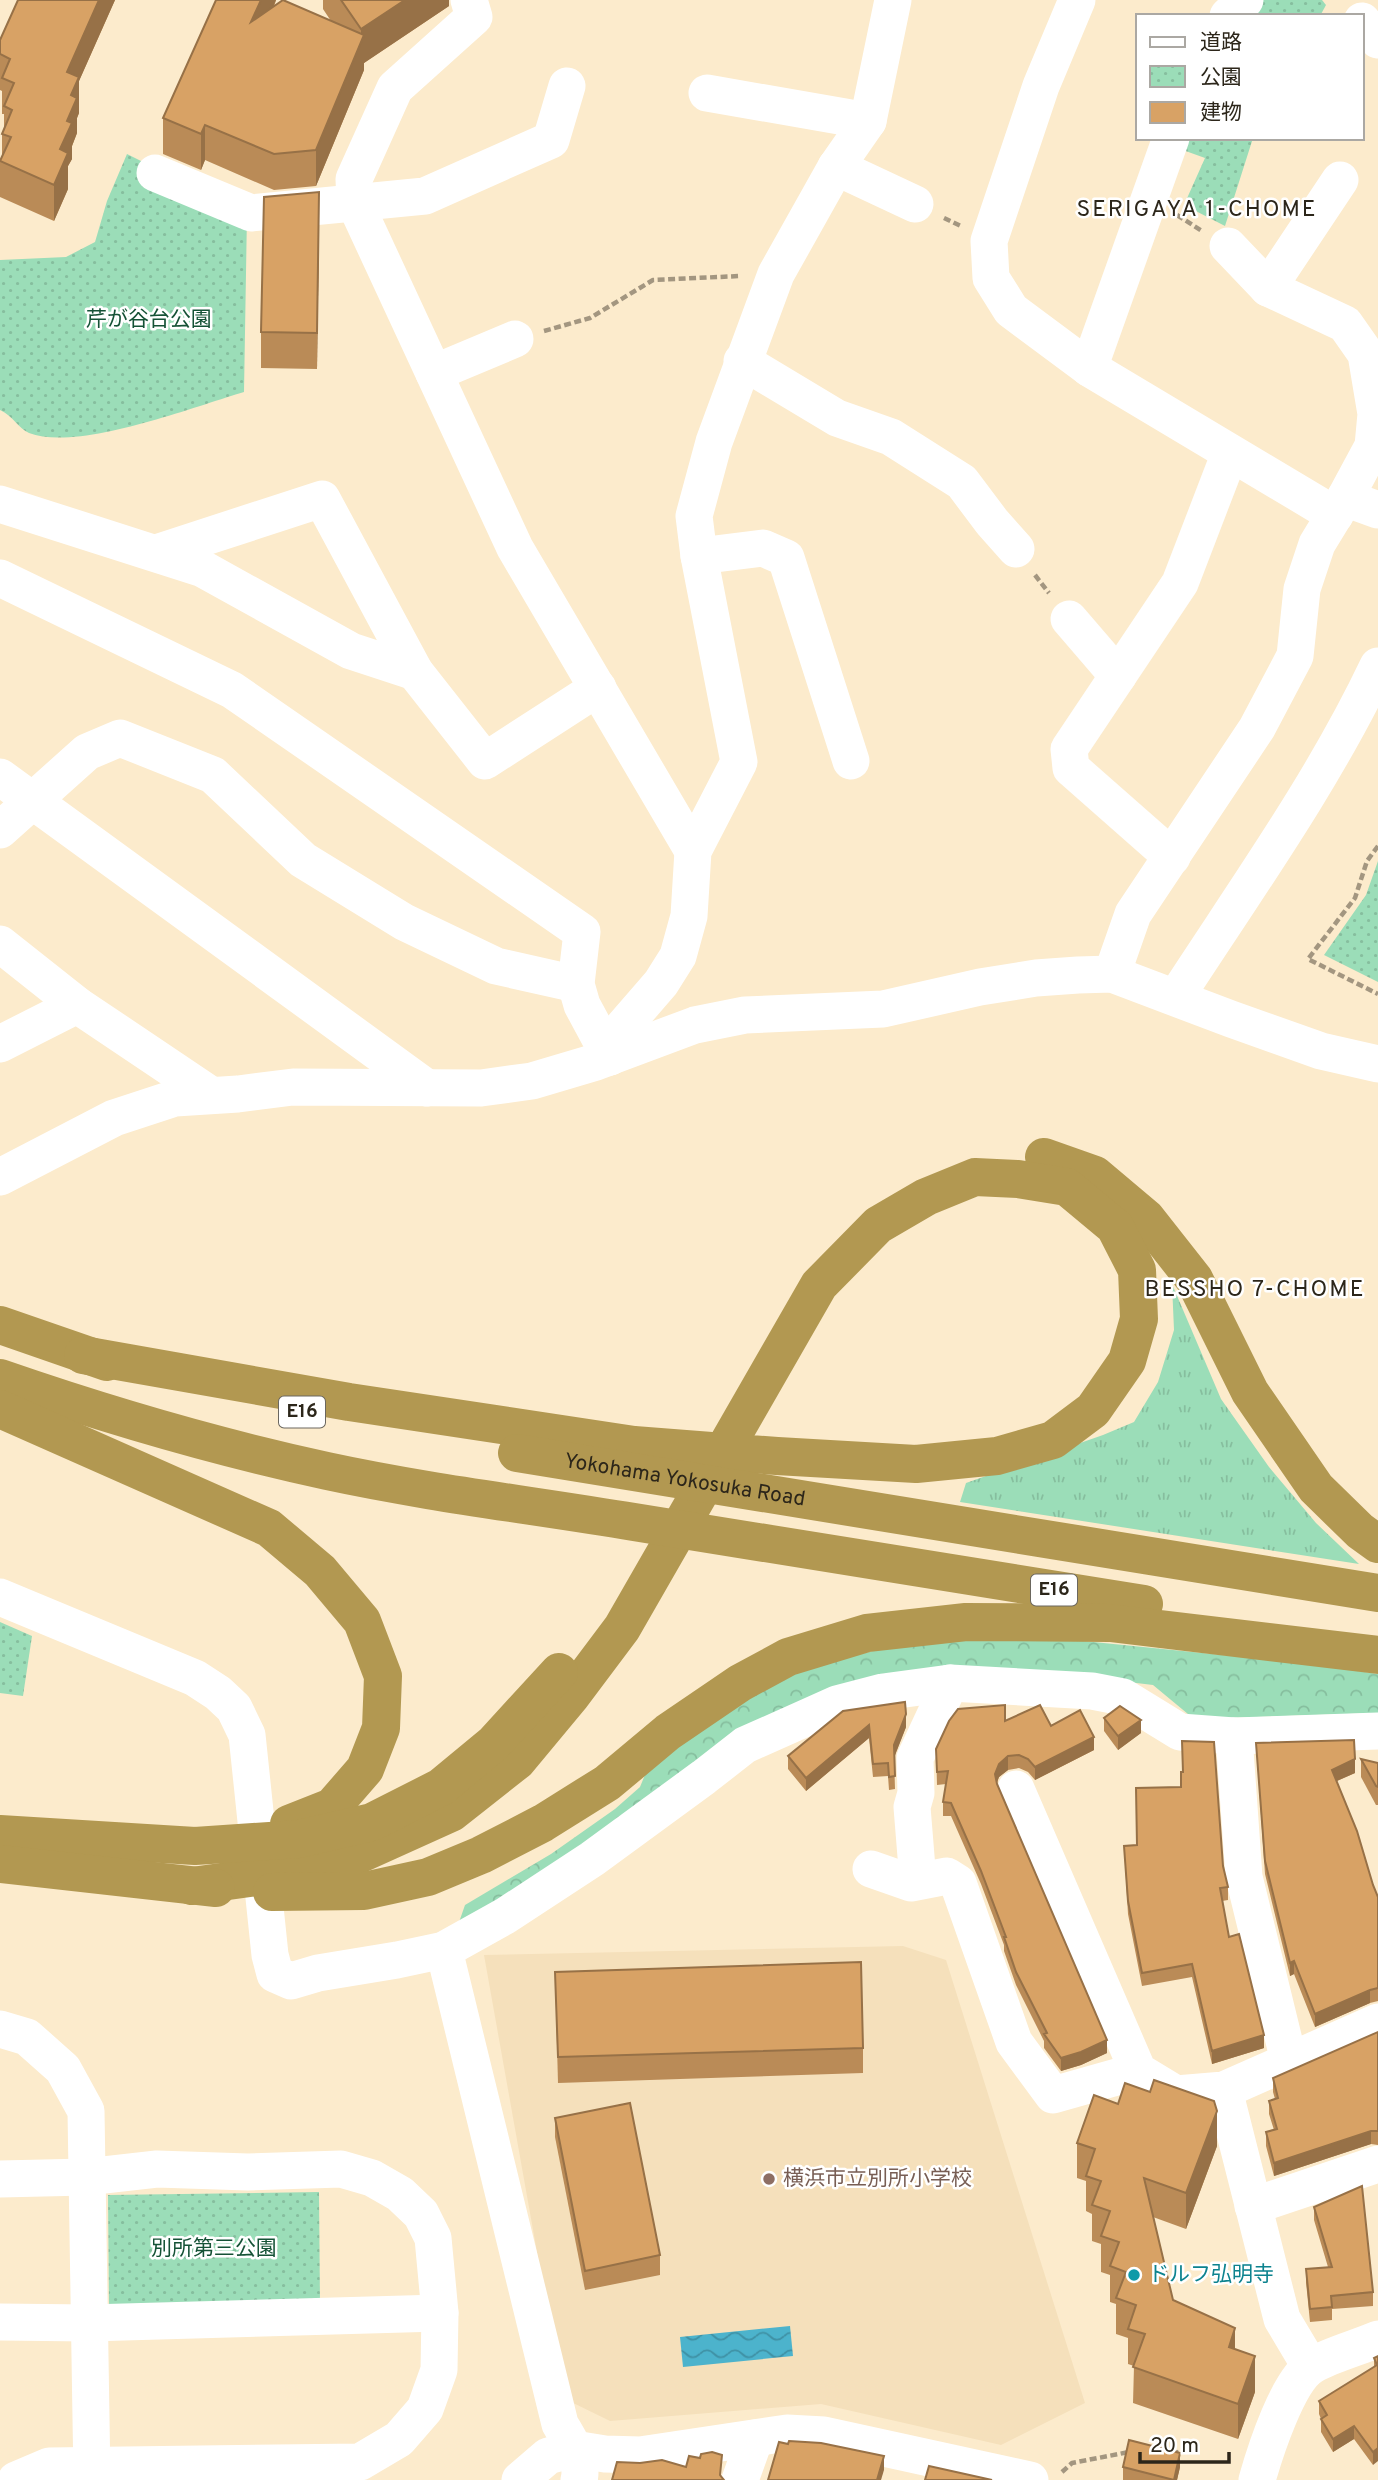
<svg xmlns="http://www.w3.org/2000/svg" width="1378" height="2480" font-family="Overpass,'Noto Sans JP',sans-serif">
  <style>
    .built { fill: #f5e0bb }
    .grass { fill: url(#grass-tufts) }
    .forest { fill: url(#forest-crowns) }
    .park { fill: url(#park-dots) }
    .water { fill: url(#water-waves) }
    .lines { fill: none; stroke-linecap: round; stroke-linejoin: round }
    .path { stroke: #a39680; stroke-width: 4.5; stroke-dasharray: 7 3.5; stroke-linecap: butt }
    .minor { stroke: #fff; stroke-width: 37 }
    .highway { stroke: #b29851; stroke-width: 38 }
    .wall { fill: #ba8b57 }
    .shaded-wall { fill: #977147 }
    .building { fill: #d8a265; stroke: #977147; stroke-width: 2 }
    .education-dot { fill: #8d6e63; stroke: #fff; stroke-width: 2.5 }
    .culture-dot { fill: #0f9aa8; stroke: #fff; stroke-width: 2.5 }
    .labels { text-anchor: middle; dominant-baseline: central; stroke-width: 5; stroke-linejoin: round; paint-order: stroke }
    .shield { fill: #fff; stroke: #6b675f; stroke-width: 2 }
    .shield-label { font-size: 19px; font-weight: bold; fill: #2c261a }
    .park-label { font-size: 21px; fill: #155236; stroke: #fff }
    .street-label { font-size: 21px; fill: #2c261a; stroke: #fff }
    .education-label { font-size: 21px; fill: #785e54; stroke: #fff; text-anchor: start }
    .culture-label { font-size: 21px; fill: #0d838f; stroke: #fff; text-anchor: start }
    .neighbourhood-label { font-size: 23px; letter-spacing: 2px; fill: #2c261a; stroke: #fff }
  </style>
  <defs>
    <pattern id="grass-tufts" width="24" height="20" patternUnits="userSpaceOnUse" patternTransform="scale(1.75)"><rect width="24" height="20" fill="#9bddb8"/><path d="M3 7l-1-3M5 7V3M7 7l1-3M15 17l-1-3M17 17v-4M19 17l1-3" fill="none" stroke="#86be9e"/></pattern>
    <pattern id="forest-crowns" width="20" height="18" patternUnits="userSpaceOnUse" patternTransform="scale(1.75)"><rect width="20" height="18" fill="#9bddb8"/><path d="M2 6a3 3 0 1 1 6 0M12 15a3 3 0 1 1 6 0" fill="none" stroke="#86be9e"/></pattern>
    <pattern id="park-dots" width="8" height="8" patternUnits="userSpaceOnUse" patternTransform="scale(1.75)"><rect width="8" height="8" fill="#9bddb8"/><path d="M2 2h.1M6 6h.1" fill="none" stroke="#86be9e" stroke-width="1.8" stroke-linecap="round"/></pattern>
    <pattern id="water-waves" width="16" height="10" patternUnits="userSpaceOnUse" patternTransform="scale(1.75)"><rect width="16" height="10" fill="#4cb3cc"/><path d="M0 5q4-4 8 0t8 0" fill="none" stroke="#3f91a5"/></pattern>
  </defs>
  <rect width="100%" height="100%" fill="#fcebcc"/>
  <polygon class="built" points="903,1946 946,1960 1085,2403 1001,2445 821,2404 610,2421 563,2398 484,1955"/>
  <polygon class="grass" points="1172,1284 1221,1399 1269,1467 1316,1523 1359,1564 960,1502 966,1483 1103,1435 1134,1422 1158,1382 1174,1330"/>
  <polygon class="forest" points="1044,1637 1312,1664 1378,1674 1378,1713 1194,1719 1153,1685 1054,1673 928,1675 665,1791 457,1928 465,1905 551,1854 615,1809 640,1787 651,1760 752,1690 805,1668 913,1641"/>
  <g class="park">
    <polygon points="1262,0 1322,0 1326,5 1320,16 1245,16"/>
    <polygon points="1183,138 1253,138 1225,226 1184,205 1205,158 1180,149"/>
    <path d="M 127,154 L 247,214 L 244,392 C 193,407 77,452 29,433 C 19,429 13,416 0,410 L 0,260 L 66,257 L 95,242 L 107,201 Z"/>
    <polygon points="1378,861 1378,982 1324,955 1366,895"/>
    <polygon points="0,1622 32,1636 23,1696 0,1693"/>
    <polygon points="319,2192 320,2303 109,2305 108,2195"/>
  </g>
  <polygon class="water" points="790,2326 793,2356 683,2367 680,2337"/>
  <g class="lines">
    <g class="path">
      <polyline points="1177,215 1202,231"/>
      <polyline points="944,218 961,226"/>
      <polyline points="544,331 590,318 653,280 740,276"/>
      <polyline points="1035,575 1049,593"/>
      <polyline points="1378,846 1367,861 1355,898 1308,959 1378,994"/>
      <polyline points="1172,2454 1182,2451"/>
      <polyline points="1062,2472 1072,2463 1129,2452"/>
    </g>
    <g class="minor">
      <polyline points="469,0 474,17 395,88 354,179 355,203 515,548 693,851"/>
      <polyline points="1077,0 1041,86 989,241 991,278 1011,310 1089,368 1335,515"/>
      <polyline points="1228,16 1245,0"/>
      <polyline points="1362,21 1378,40"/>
      <polyline points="707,93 868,121"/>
      <polyline points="836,167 915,204"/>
      <polyline points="155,173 251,213 425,196 551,140 567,86"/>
      <polyline points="1268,288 1340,180"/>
      <polyline points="742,361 837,418 891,437 962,482 992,522 1016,549"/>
      <polyline points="1089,368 1171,138"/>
      <polyline points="434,373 515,339"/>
      <polyline points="1345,498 1378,510"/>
      <polyline points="0,504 203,569 351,651 415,672"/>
      <polyline points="156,553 322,499 415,672 485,761 598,688"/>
      <polyline points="699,556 763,548 786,558 851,761"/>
      <polyline points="0,578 232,690 582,932 576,984 582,1005 610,1057"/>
      <polyline points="1069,619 1118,676"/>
      <polyline points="0,777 427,1088"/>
      <polyline points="0,830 87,752 120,738 213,775 303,860 404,922 496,966 576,984"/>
      <polyline points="1172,857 1071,768 1069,749 1180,583 1230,453"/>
      <polyline points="0,944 77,1005 211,1095"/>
      <polyline points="1112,974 1133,914 1257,728 1295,656 1302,589 1317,544 1345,498 1373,446 1376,414 1366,354 1345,324 1268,288 1228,246"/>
      <path d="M 1176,997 C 1246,889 1323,782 1378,666"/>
      <polyline points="0,1044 77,1005"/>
      <polyline points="610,1057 622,1028 661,983 678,956 689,916 693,851 739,762 699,556 694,516 714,442 776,274 836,167 868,121 893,0"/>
      <polyline points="0,1177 114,1118 175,1098 238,1094 293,1087 481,1088 532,1081 596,1062 695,1025 745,1015 883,1009 980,987 1036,978 1078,975 1112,974 1231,1019 1321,1051 1378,1064"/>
      <polyline points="0,1597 195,1678 218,1693 234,1708 247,1735 270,1955 275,1974 291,1981 318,1973 397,1960 444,1950 505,1916 592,1859 704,1777 745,1745 837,1704 883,1692 950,1683 1092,1691 1123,1697 1180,1732 1234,1736 1378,1731"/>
      <polyline points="1234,1736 1244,1877 1289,2061"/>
      <polyline points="1016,1789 1138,2071 1176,2094 1224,2090 1378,2022"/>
      <polyline points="871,1869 911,1883 947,1876 958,1883 1014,2042 1053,2095 1138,2071"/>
      <polyline points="918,1881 912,1807 916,1793 915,1758 950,1683"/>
      <path d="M 444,1950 L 560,2424 C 569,2440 584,2461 579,2480"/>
      <polyline points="0,2029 27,2037 63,2069 86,2111 92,2480"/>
      <polyline points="1224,2090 1282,2319 1310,2366"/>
      <polyline points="0,2179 86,2177 157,2169 248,2172 341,2169 372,2178 400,2194 421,2214 433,2238 440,2313 439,2370 425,2409 399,2439 360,2462 49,2466 16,2480"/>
      <polyline points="1253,2206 1378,2164"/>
      <polyline points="0,2322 89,2323 440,2313"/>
      <polyline points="520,2480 548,2456 574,2449 605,2454 640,2455 787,2433 824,2435 1030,2480"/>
      <polyline points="740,2480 755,2438"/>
      <path d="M 1257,2480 C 1265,2452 1288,2379 1313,2365 C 1333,2354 1357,2348 1378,2339"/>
    </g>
    <g class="highway">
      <polyline points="1044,1157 1095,1175 1146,1218 1194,1279 1250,1392 1316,1488 1360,1531 1378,1544"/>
      <polyline points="0,1325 107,1362"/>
      <polyline points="83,1355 349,1402 634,1445 777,1456 916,1464 997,1456 1053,1440 1093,1410 1127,1361 1139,1319 1137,1270 1115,1227 1067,1187 1018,1179 975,1177 926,1197 878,1225 819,1285 622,1628 571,1696 517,1761 451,1813 358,1855 300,1871 192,1886"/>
      <path d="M 0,1378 C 107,1415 216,1447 327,1471 C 429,1493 532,1505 634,1522 C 804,1549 974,1577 1144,1604"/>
      <polyline points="0,1409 269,1528 320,1571 362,1621 383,1676 381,1728 365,1769 332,1807 289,1824"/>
      <path id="s1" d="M 517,1453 L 1378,1593"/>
      <polyline points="0,1834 195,1846 299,1839 372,1822 441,1787 493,1744 559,1672"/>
      <polyline points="0,1864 216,1888"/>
      <polyline points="272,1892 364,1891 428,1877 481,1855 543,1823 607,1783 668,1732 740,1683 788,1657 867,1633 966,1622 1110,1623 1378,1655"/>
    </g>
  </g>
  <g class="wall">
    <polygon points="18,0 115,0 79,81 79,113 77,118 77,133 72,146 72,159 68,166 68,189 54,221 0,197 0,161 2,156 2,134 4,129 4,114 2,114 2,91 0,90 0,40"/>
    <polygon points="216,0 276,0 274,7 331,21 323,9 323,0 449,0 449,6 364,63 364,70 316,186 274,190 205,160 201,170 163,154 163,118"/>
    <polygon points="319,228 317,369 261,368 261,332"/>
    <polygon points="843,1711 906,1727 894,1757 895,1789 889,1790 888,1776 873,1777 869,1738 806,1791 788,1769 788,1756"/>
    <polygon points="1104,1718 1141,1733 1118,1750 1104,1731"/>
    <polygon points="1005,1721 1051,1726 1094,1750 1035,1780 1028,1772 1019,1768 1008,1770 999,1777 997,1783 1107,2053 1081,2065 1061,2071 1044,2048 1044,2041 1016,1985 1004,1951 1004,1945 981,1884 951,1816 943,1816 943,1802 946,1784 937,1785 936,1749"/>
    <polygon points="1256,1743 1355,1773 1337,1781 1373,1885 1378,1897 1378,2001 1370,2003 1315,2027 1294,1974 1290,1976 1265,1874"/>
    <polygon points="1361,1759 1378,1763 1378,1805 1376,1805 1361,1777"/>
    <polygon points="1124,1846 1223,1866 1228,1887 1228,1900 1222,1901 1229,1937 1264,2048 1212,2064 1192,1977 1142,1986 1128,1914"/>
    <polygon points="555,1972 863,2048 863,2073 558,2083"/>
    <polygon points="1378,2032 1378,2145 1371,2144 1274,2176 1266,2146 1266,2132 1274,2130 1269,2114 1269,2101 1275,2099 1273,2092 1273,2078"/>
    <polygon points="555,2118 660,2255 660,2275 585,2290 555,2137"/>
    <polygon points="1077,2143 1217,2146 1186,2229 1153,2217 1173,2300 1235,2349 1255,2392 1238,2439 1133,2403 1134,2366 1128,2364 1128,2338 1116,2334 1116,2304 1110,2302 1110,2275 1101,2272 1101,2244 1092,2241 1092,2214 1086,2211 1086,2181 1077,2178"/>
    <polygon points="1314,2207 1373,2292 1373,2306 1332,2309 1332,2320 1310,2322 1306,2282 1306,2269 1328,2267 1314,2220"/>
    <polygon points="1378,2356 1373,2465 1354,2439 1333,2452 1321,2432 1321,2419 1319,2414 1319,2401 1374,2367 1374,2358"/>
    <polygon points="1123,2467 1180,2467 1177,2480 1123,2480"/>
  </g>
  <g class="shaded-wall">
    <polygon points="99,0 115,0 79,81 79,113 77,118 77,133 72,146 72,159 68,166 68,189 54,221 54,185 67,72"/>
    <polygon points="261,0 276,0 251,58 251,22"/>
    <polygon points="405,0 449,0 449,6 364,63 364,70 316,186 316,150 361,43 361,29"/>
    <polygon points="205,125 205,160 201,170 201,134"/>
    <polygon points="319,192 319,228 317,369 317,333"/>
    <polygon points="906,1714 906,1727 894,1758 894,1745"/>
    <polygon points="1141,1720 1141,1733 1118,1750 1118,1736"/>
    <polygon points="869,1725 869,1738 806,1791 806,1778"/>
    <polygon points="1094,1737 1094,1750 1035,1780 1035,1767"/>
    <polygon points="1008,1756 1008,1770 999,1777 995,1787 995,1774 999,1764"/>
    <polygon points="1355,1759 1355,1773 1332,1783 1332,1770"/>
    <polygon points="1294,1961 1294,1974 1290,1976 1290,1963"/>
    <polygon points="1370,1990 1370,2003 1315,2027 1315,2014"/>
    <polygon points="1264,2035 1264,2048 1212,2064 1212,2051"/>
    <polygon points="1107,2040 1107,2053 1081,2065 1061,2071 1061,2058"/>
    <polygon points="1217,2111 1217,2146 1186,2229 1186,2193"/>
    <polygon points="1371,2131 1371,2144 1274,2176 1274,2163"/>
    <polygon points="1235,2328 1235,2364 1229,2347"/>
    <polygon points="1255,2356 1255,2392 1238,2439 1238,2404"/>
    <polygon points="1354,2426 1354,2439 1333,2452 1333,2439"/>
    <polygon points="1378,2448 1378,2461 1373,2465 1373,2452"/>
    <polygon points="1180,2453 1180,2467 1177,2480 1174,2480"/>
    <polygon points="884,2456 884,2470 881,2480 877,2480"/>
  </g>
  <g class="building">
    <polygon points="18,0 99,0 67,72 79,77 71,95 77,98 67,121 72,123 60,149 68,153 54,185 0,161 11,137 2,134 12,110 4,106 14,83 2,78 10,59 0,54 0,40"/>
    <polygon points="216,0 261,0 251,22 283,0 364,35 316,150 274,154 205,125 201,134 163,118"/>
    <polygon points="341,0 405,0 361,29"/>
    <polygon points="319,192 317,333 261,332 264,197"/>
    <polygon points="905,1702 906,1714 894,1745 895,1776 889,1777 888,1763 873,1764 869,1725 806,1778 788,1756 843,1711"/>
    <polygon points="1005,1705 1005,1721 1040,1705 1051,1726 1080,1710 1094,1737 1035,1767 1028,1759 1019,1755 1008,1756 999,1764 995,1774 997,1784 1107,2040 1081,2052 1061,2058 1044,2034 1047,2033 1016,1972 1004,1937 1006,1937 981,1871 951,1803 943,1802 948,1771 937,1772 936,1749 949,1721 958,1709"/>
    <polygon points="1120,1706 1141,1720 1118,1736 1104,1718"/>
    <polygon points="1354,1740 1355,1759 1332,1770 1357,1831 1373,1885 1378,1897 1378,1988 1370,1990 1315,2014 1294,1961 1290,1963 1265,1861 1256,1743"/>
    <polygon points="1182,1741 1214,1742 1223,1866 1228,1887 1220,1888 1229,1937 1239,1934 1264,2035 1212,2051 1192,1964 1142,1973 1128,1901 1124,1846 1137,1845 1136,1788 1181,1787 1181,1772 1183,1772"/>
    <polygon points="1361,1759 1378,1763 1378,1787 1376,1786"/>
    <polygon points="861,1962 863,2048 558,2057 555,1972"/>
    <polygon points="1378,2032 1378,2131 1371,2131 1274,2163 1266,2132 1277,2129 1269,2101 1278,2098 1273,2078"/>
    <polygon points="1154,2080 1214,2101 1217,2111 1186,2193 1144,2178 1173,2300 1235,2328 1229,2347 1255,2356 1238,2404 1133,2367 1145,2334 1128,2329 1136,2305 1116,2298 1126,2272 1110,2266 1119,2242 1101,2236 1110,2211 1092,2205 1101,2181 1086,2176 1095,2149 1077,2143 1094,2095 1118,2104 1125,2083 1150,2092"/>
    <polygon points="630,2103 660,2255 585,2271 555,2118"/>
    <polygon points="1362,2186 1373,2292 1331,2296 1332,2307 1310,2309 1306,2269 1332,2267 1314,2207"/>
    <polygon points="1378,2356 1378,2448 1373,2452 1354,2426 1333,2439 1321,2419 1327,2415 1319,2401 1377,2365 1374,2358"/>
    <polygon points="1129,2440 1180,2453 1174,2480 1123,2467"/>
    <polygon points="789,2441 821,2443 884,2456 877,2480 768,2480 779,2442 788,2444"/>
    <polygon points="712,2452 722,2455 720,2475 724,2480 612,2480 617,2462 640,2463 662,2460 686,2467 689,2456 700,2458 701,2454"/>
    <polygon points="929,2466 992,2480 925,2480"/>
  </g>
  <circle class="education-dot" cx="769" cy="2179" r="7"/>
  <circle class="culture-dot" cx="1134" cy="2275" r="7"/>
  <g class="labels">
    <g class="shield">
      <rect x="279" y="1396.5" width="46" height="31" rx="5"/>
      <rect x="1031" y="1574.5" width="46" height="31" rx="5"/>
    </g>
    <g class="shield-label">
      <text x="302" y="1412">E16</text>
      <text x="1054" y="1590">E16</text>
    </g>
    <g class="park-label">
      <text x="149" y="320">芹が谷台公園</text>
      <text x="214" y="2249">別所第三公園</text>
    </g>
    <g class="street-label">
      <text stroke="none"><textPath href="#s1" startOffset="170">Yokohama Yokosuka Road</textPath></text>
    </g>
    <g class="education-label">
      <text x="783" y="2179">横浜市立別所小学校</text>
    </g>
    <g class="culture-label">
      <text x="1148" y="2275">ドルフ弘明寺</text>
    </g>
    <g class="neighbourhood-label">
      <text x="1197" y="210">SERIGAYA 1-CHOME</text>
      <text x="1255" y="1290">BESSHO 7-CHOME</text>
    </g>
  </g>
  <rect x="1136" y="14" width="228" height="126" fill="#ffffff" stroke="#aba8a3" stroke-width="2"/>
  <rect x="1150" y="37" width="35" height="10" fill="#ffffff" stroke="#aba8a3" stroke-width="2"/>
  <text x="1200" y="49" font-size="21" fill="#2c261a">道路</text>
  <rect x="1150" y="66" width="35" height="21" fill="url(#park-dots)" stroke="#aba8a3" stroke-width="2"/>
  <text x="1200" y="84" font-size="21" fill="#2c261a">公園</text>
  <rect x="1150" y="102" width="35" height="21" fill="#d8a265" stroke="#aba8a3" stroke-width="2"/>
  <text x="1200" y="119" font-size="21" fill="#2c261a">建物</text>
  <path d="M1140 2452v10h89v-10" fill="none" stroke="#2c261a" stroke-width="3.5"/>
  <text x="1150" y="2452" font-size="21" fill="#2c261a" stroke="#ffffff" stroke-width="5" paint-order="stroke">20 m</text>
</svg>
